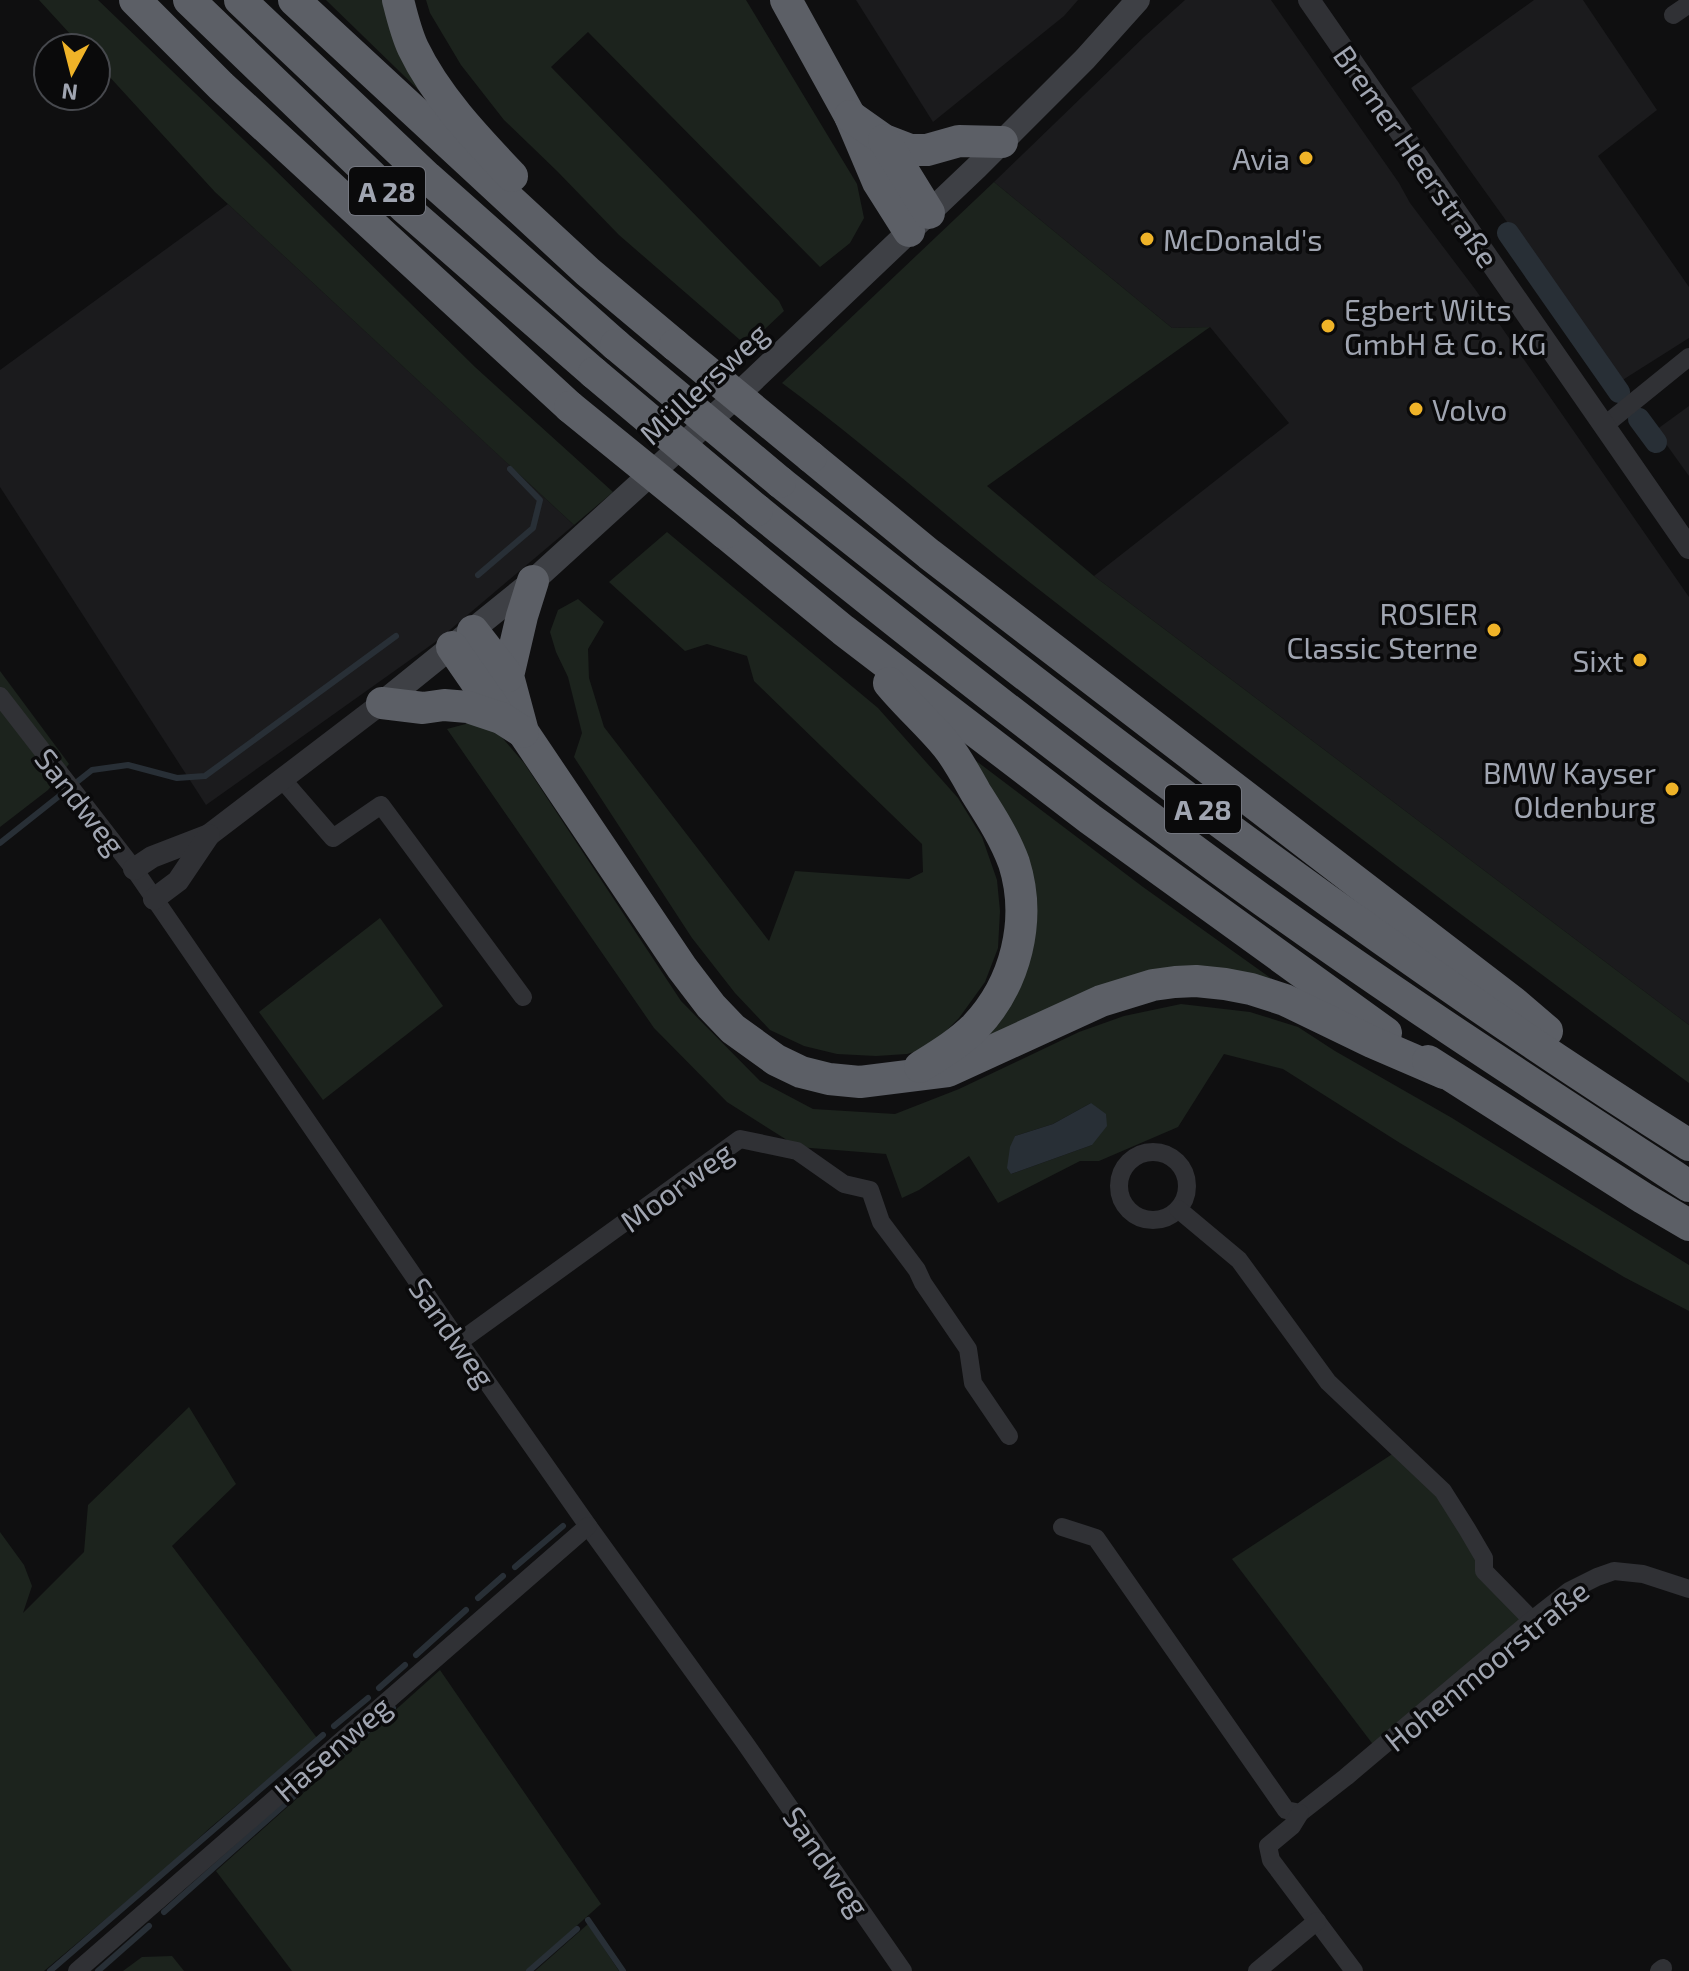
<svg xmlns="http://www.w3.org/2000/svg" width="1689" height="1971" font-family="'Exo 2',sans-serif">
  <style>
    .built { fill: #1b1b1d }
    .green { fill: #1c231d; fill-rule: evenodd }
    .water { fill: #282f36 }
    .lines { fill: none; stroke-linecap: round; stroke-linejoin: round }
    .stream { stroke: #282f36; stroke-width: 6 }
    .canal { stroke: #282f36; stroke-width: 22 }
    .minor { stroke: #303135; stroke-width: 18 }
    .tertiary { stroke: #303135; stroke-width: 22 }
    .secondary { stroke: #3e4045; stroke-width: 24 }
    .motorway { stroke: #5c5f66; stroke-width: 32 }
    .motorway-bridge { stroke: #5c5f66; stroke-width: 32 }
    .poi-dot { fill: #efb328; stroke: #0a0a0b; stroke-width: 3 }
    .labels { text-anchor: middle; dominant-baseline: central; stroke-width: 7; stroke-linejoin: round; paint-order: stroke }
    .shield { fill: #0a0a0b; stroke: #73767f; stroke-width: 2 }
    .shield-label { font-size: 28px; font-weight: bold; fill: #a0a5b1 }
    .street-label { font-size: 30px; fill: #a0a5b1; stroke: #0a0a0b }
    .poi-label { font-size: 30px; fill: #a0a5b1; stroke: #0a0a0b; text-anchor: end }
  </style>
  <rect width="100%" height="100%" fill="#0f0f10"/>
  <g class="built">
    <polygon points="856,0 1078,0 1064,16 933,122"/>
    <polygon points="1185,0 1271,0 1399,183 1410,203 1475,289 1689,597 1689,1025 1094,576 1289,423 1210,327 1172,328 994,182 1144,37"/>
    <polygon points="1534,0 1583,0 1657,110 1598,156 1689,287 1689,338 1621,381 1411,88"/>
    <polygon points="228,204 574,525 438,640 206,805 0,487 0,370"/>
    <polygon points="1689,406 1689,476 1656,430"/>
  </g>
  <g class="green">
    <polygon points="39,0 98,0 267,162 475,367 613,492 574,525 215,192 96,62 96,48 83,48"/>
    <polygon points="326,0 383,0 432,103"/>
    <polygon points="426,0 746,0 857,184 864,218 850,243 820,267 588,32 551,67 779,301 784,311 747,346 619,235 557,171 504,120 461,65 430,13"/>
    <path d="M 994,182 L 1172,328 L 1210,327 L 987,486 L 1094,576 L 1689,1025 L 1689,1083 C 1468,922 1252,756 1037,588 C 951,521 870,448 782,383 Z"/>
    <polygon points="667,532 878,708 958,798 982,837 997,880 1000,911 998,948 985,982 959,1018 943,1034 928,1048 907,1054 876,1056 837,1054 804,1046 770,1030 735,993 692,938 574,757 582,733 568,677 556,652 550,632 558,610 578,599 604,622 588,649 589,678 604,727 769,941 795,871 909,879 923,872 922,844 754,681 747,656 707,644 685,651 609,582"/>
    <polygon points="0,671 69,764 48,790 0,827"/>
    <path d="M 477,721 L 499,734 L 524,763 L 681,1001 L 760,1081 L 813,1109 L 895,1114 L 959,1089 L 1079,1032 L 1124,1016 L 1181,1004 L 1250,1012 L 1298,1027 L 1335,1051 L 1452,1118 L 1689,1265 L 1689,1311 L 1624,1277 L 1400,1143 L 1283,1069 L 1224,1054 L 1178,1127 L 1099,1161 L 1080,1161 L 998,1203 L 969,1156 L 919,1190 L 902,1198 L 886,1154 L 798,1147 L 727,1102 L 654,1028 L 447,729 ZM 1091,1103 L 1092,1145 L 1011,1174 L 1015,1136 L 1053,1124 Z"/>
    <polygon points="975,760 1143,887 1289,991 1233,977 959,1057 1032,917"/>
    <polygon points="380,918 443,1006 323,1100 259,1012"/>
    <polygon points="189,1407 236,1484 172,1546 317,1738 211,1827 164,1870 44,1971 0,1971 0,1532 24,1565 32,1586 23,1613 84,1552 88,1505"/>
    <polygon points="1400,1449 1532,1620 1378,1751 1232,1559"/>
    <polygon points="440,1670 601,1904 526,1971 292,1971 216,1871"/>
    <polygon points="588,1924 619,1971 535,1971"/>
    <polygon points="172,1956 184,1971 123,1971 142,1957"/>
  </g>
  <polygon class="water" points="1091,1103 1106,1114 1107,1126 1092,1145 1011,1174 1007,1168 1010,1147 1015,1136 1053,1124"/>
  <g class="lines">
    <g class="stream">
      <polyline points="478,575 533,528 540,500 510,469"/>
      <polyline points="0,843 92,770 128,765 177,778 205,776 396,636"/>
      <polyline points="515,1567 563,1526"/>
      <polyline points="478,1598 503,1576"/>
      <polyline points="416,1655 466,1610"/>
      <polyline points="379,1688 405,1665"/>
      <polyline points="334,1726 368,1698"/>
      <polyline points="164,1912 393,1708"/>
      <polyline points="588,1920 623,1971"/>
      <polyline points="50,1971 323,1735"/>
      <polyline points="98,1971 149,1926"/>
      <polyline points="529,1971 577,1929"/>
    </g>
    <g class="canal">
      <polyline points="1508,233 1619,392"/>
      <polyline points="1639,419 1656,442"/>
    </g>
    <g class="minor">
      <polyline points="1673,15 1689,4"/>
      <polyline points="1605,425 1689,357"/>
      <polyline points="0,696 134,869 459,1342 588,1526 745,1743 903,1971"/>
      <polyline points="281,778 333,838 381,805 523,997"/>
      <circle cx="1153" cy="1186" r="34"/>
      <polyline points="1178,1209 1239,1260 1328,1382 1443,1491 1467,1529 1484,1558 1484,1571 1532,1620"/>
      <polyline points="459,1342 740,1139 797,1151 844,1184 870,1190 881,1222 917,1270 923,1283 968,1349 973,1383 1009,1436"/>
      <polyline points="1062,1527 1096,1538 1286,1810 1300,1813 1346,1777 1532,1620 1569,1591 1597,1577 1614,1571 1643,1574 1689,1589"/>
      <polyline points="1300,1813 1292,1826 1268,1846 1271,1860 1354,1971"/>
      <polyline points="77,1971 588,1526"/>
      <polyline points="1257,1971 1317,1921"/>
      <polyline points="1659,1971 1663,1968"/>
    </g>
    <g class="tertiary">
      <polyline points="1309,0 1689,548"/>
      <polyline points="134,869 152,857 209,835 382,703"/>
      <polyline points="154,899 178,881 209,835"/>
    </g>
    <polyline class="secondary" points="382,703 533,581 731,401 977,167 1085,59 1138,0"/>
    <g class="motorway">
      <polyline points="135,0 221,86 570,407"/>
      <polyline points="189,0 405,208 594,373"/>
      <polyline points="240,0 427,177 616,345"/>
      <polyline points="294,0 588,272 675,345"/>
      <path d="M 398,0 C 402,16 406,33 413,48 C 436,96 475,137 512,176"/>
      <polyline points="786,0 850,116 878,182 909,231"/>
      <polyline points="850,116 884,140 910,150 927,150 959,141 1002,142"/>
      <polyline points="884,140 929,213"/>
      <polyline points="811,457 929,554 1513,1002 1547,1031"/>
      <path d="M 780,482 C 1073,716 1371,944 1689,1145"/>
      <path d="M 757,510 C 907,632 1059,751 1214,865 C 1368,978 1529,1082 1689,1186"/>
      <polyline points="725,533 843,630 1090,819 1386,1033"/>
      <polyline points="533,581 522,616 508,676 523,732 682,968 711,1006 733,1029 776,1060 801,1072 829,1079 860,1082 948,1071 1101,1001 1153,985 1175,982 1196,981 1225,984 1251,989 1285,1000 1372,1042 1444,1073"/>
      <polyline points="473,631 508,676"/>
      <polyline points="452,647 501,718"/>
      <path d="M 889,683 C 907,705 929,724 947,746 C 958,760 967,777 976,793 C 990,815 1005,838 1014,863 C 1032,920 1016,984 975,1027 C 959,1043 939,1055 920,1067"/>
      <polyline points="382,703 423,708 444,705 468,707 501,718 523,732"/>
      <polyline points="1428,1061 1643,1198 1689,1225"/>
    </g>
    <g class="motorway-bridge">
      <polyline points="616,345 780,482"/>
      <polyline points="675,345 811,457"/>
      <polyline points="594,373 757,510"/>
      <polyline points="570,407 725,533"/>
    </g>
  </g>
  <g class="poi-dot">
    <circle cx="1306" cy="158" r="8"/>
    <circle cx="1147" cy="239" r="8"/>
    <circle cx="1328" cy="326" r="8"/>
    <circle cx="1416" cy="409" r="8"/>
    <circle cx="1494" cy="630" r="8"/>
    <circle cx="1640" cy="660" r="8"/>
    <circle cx="1672" cy="789" r="8"/>
  </g>
  <g class="labels">
    <g class="shield">
      <rect x="349" y="167" width="76" height="48" rx="6"/>
      <rect x="1165" y="785" width="76" height="48" rx="6"/>
    </g>
    <g class="shield-label">
      <text x="387" y="191">A 28</text>
      <text x="1203" y="809">A 28</text>
    </g>
    <g class="street-label">
      <text transform="translate(1417 156) rotate(55)">Bremer Heerstraße</text>
      <text transform="translate(703 383) rotate(-43)">Müllersweg</text>
      <text transform="translate(81 801) rotate(52)">Sandweg</text>
      <text transform="translate(676 1186) rotate(-36)">Moorweg</text>
      <text transform="translate(453 1332) rotate(55)">Sandweg</text>
      <text transform="translate(1486 1665) rotate(-39)">Hohenmoorstraße</text>
      <text transform="translate(332 1748) rotate(-41)">Hasenweg</text>
      <text transform="translate(827 1861) rotate(55)">Sandweg</text>
    </g>
    <g class="poi-label">
      <text x="1290" y="158">Avia</text>
      <text x="1163" y="239" text-anchor="start">McDonald's</text>
      <text x="1344" y="309" text-anchor="start">Egbert Wilts<tspan x="1344" dy="34">GmbH &amp; Co. KG</tspan></text>
      <text x="1432" y="409" text-anchor="start">Volvo</text>
      <text x="1478" y="613">ROSIER<tspan x="1478" dy="34">Classic Sterne</tspan></text>
      <text x="1624" y="660">Sixt</text>
      <text x="1656" y="772">BMW Kayser<tspan x="1656" dy="34">Oldenburg</tspan></text>
    </g>
  </g>
  <g transform="translate(72 72) rotate(187)"><circle r="38" fill="#0a0a0b" stroke="#46484d" stroke-width="2"/>
  <path d="M0-6L14 30L0 20L-14 30Z" fill="#efb328"/>
  <text y="-12" font-size="22" font-weight="bold" text-anchor="middle" fill="#a0a5b1">N</text>
  </g>
</svg>
